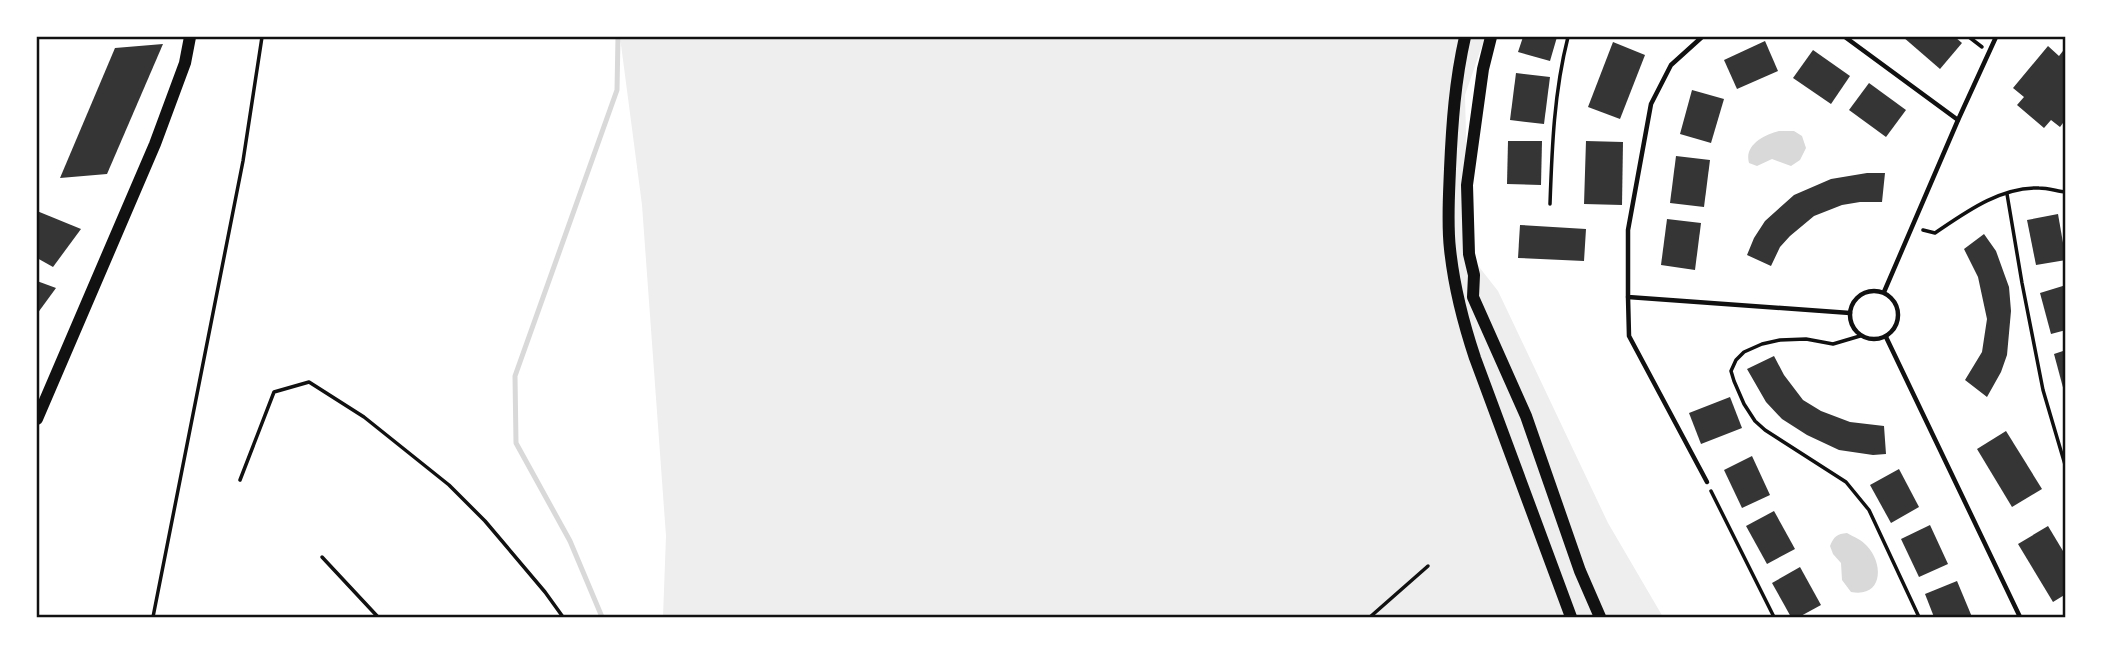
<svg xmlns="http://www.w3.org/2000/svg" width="2103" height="654" font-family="Roboto,sans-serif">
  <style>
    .green { fill: #eee }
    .water { fill: #d9d9d9 }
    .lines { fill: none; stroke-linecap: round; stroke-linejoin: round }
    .stream { stroke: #d9d9d9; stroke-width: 5 }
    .building { fill: #353535 }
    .path { stroke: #111; stroke-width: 3.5 }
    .service { stroke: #111; stroke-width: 4.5 }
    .tertiary { stroke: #111; stroke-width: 12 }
    .neatline { fill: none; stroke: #111; stroke-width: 2.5 }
  </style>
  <rect width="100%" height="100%" fill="#fff"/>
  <polygon class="green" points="620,37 1485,37 1465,95 1469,254 1498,291 1608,523 1663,617 663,617 666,536 642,205"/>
  <g class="water">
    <path d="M 1779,131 L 1794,131 L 1802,136 L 1806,148 L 1800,160 L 1791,166 L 1772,159 L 1757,166 L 1749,163 C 1744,145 1764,135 1779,131 Z"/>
    <path d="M 1847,533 C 1854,537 1862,540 1867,546 C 1884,564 1883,598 1851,592 L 1842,580 L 1841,563 L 1833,554 L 1830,546 C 1834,536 1837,534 1847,533 Z"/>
  </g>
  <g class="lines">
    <polyline class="stream" points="602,617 570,541 516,443 515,376 617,90 618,37"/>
  </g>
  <g class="building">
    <polygon points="1523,37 1557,37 1550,61 1518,52"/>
    <polygon points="1903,37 1955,37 1962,43 1940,69"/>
    <polygon points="1765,41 1778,71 1737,89 1724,60"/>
    <polygon points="1613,42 1645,55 1620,119 1588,107"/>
    <polygon points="163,44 107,174 60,178 115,48"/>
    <polygon points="2048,46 2059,56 2066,47 2066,119 2060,127 2051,120 2044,128 2017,105 2024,97 2013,88"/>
    <polygon points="1813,50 1850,76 1831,104 1793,78"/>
    <polygon points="1516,73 1550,77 1544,124 1510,120"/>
    <polygon points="1869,83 1906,110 1886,137 1849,110"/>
    <polygon points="1692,90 1724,99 1711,143 1680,134"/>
    <polygon points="1508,141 1542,141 1541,185 1507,184"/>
    <polygon points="1586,141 1623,142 1622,205 1584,204"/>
    <polygon points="1676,156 1710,160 1704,207 1670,203"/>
    <polygon points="1867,173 1885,173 1882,202 1860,202 1842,205 1814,216 1790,236 1780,247 1771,266 1747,255 1754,238 1765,221 1794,195 1831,179"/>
    <polygon points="37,211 81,229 53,267 37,258"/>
    <polygon points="2058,214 2066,260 2036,265 2027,220"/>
    <polygon points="1667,219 1701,223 1695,270 1661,265"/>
    <polygon points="1520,225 1586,229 1584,261 1518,258"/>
    <polygon points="1984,234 1996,251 2005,276 2009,287 2011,311 2007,355 2001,372 1987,397 1965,380 1982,352 1987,319 1978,277 1964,249"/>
    <polygon points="37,281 56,288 37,314"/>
    <polygon points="2066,285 2066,330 2051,334 2040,293"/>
    <polygon points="2066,350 2066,395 2065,395 2054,354"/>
    <polygon points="1774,356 1784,375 1803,400 1821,411 1850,422 1884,426 1886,454 1873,455 1839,450 1807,435 1782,419 1766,402 1747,369"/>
    <polygon points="1730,397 1742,428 1701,444 1689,413"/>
    <polygon points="2006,431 2042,489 2012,507 1977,449"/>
    <polygon points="1752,456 1770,495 1742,508 1724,470"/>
    <polygon points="1899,469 1919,507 1891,523 1870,485"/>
    <polygon points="1774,511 1795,549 1767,564 1746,526"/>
    <polygon points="1930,525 1948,564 1919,577 1901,539"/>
    <polygon points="2048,526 2066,556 2066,594 2053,602 2018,544"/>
    <polygon points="1800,567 1821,605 1799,617 1791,617 1772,583"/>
    <polygon points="1957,581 1972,617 1934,617 1925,594"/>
  </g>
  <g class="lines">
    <g class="path">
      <polyline points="1969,37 1982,47"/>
      <polyline points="2007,194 2022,283 2043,390 2066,468"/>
      <path d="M 1550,204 C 1552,147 1554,92 1568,37"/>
      <path d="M 1923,230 L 1935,233 C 1966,212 2000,187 2039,188 C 2048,188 2057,191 2066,192"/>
      <polyline points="1860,336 1833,344 1806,339 1780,340 1762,344 1744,352 1736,360 1731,371 1734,381 1744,404 1755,421 1765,430 1846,482 1869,510 1919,617"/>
      <polyline points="240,480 274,392 309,382 364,417 449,485 485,521 545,592 563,617"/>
      <polyline points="1711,491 1774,617"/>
      <polyline points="322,557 378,617"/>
      <polyline points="153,617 243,161 262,37"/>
      <polyline points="1370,617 1428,566"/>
    </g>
    <g class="service">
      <polyline points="1702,37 1671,65 1651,104 1628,230 1628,297 1850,313"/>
      <polyline points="1845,37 1958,120"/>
      <circle cx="1874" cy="315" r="24"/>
      <polyline points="1884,292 1958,120 1996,37"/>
      <polyline points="1628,297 1629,336 1707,482"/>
      <polyline points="1886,337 2020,617"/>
    </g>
    <g class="tertiary">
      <path d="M 1465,37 C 1455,81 1452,124 1450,169 C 1449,196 1447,223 1450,249 C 1454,287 1463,322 1475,358 L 1571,617"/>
      <polyline points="1491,37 1483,69 1467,185 1469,254 1474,275 1473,297 1526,416 1580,571 1600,617"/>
      <polyline points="37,419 155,144 185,63 190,37"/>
    </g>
  </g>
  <rect width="2103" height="654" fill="none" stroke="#ffffff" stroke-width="77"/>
  <rect x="38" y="38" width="2026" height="578" class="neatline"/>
</svg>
